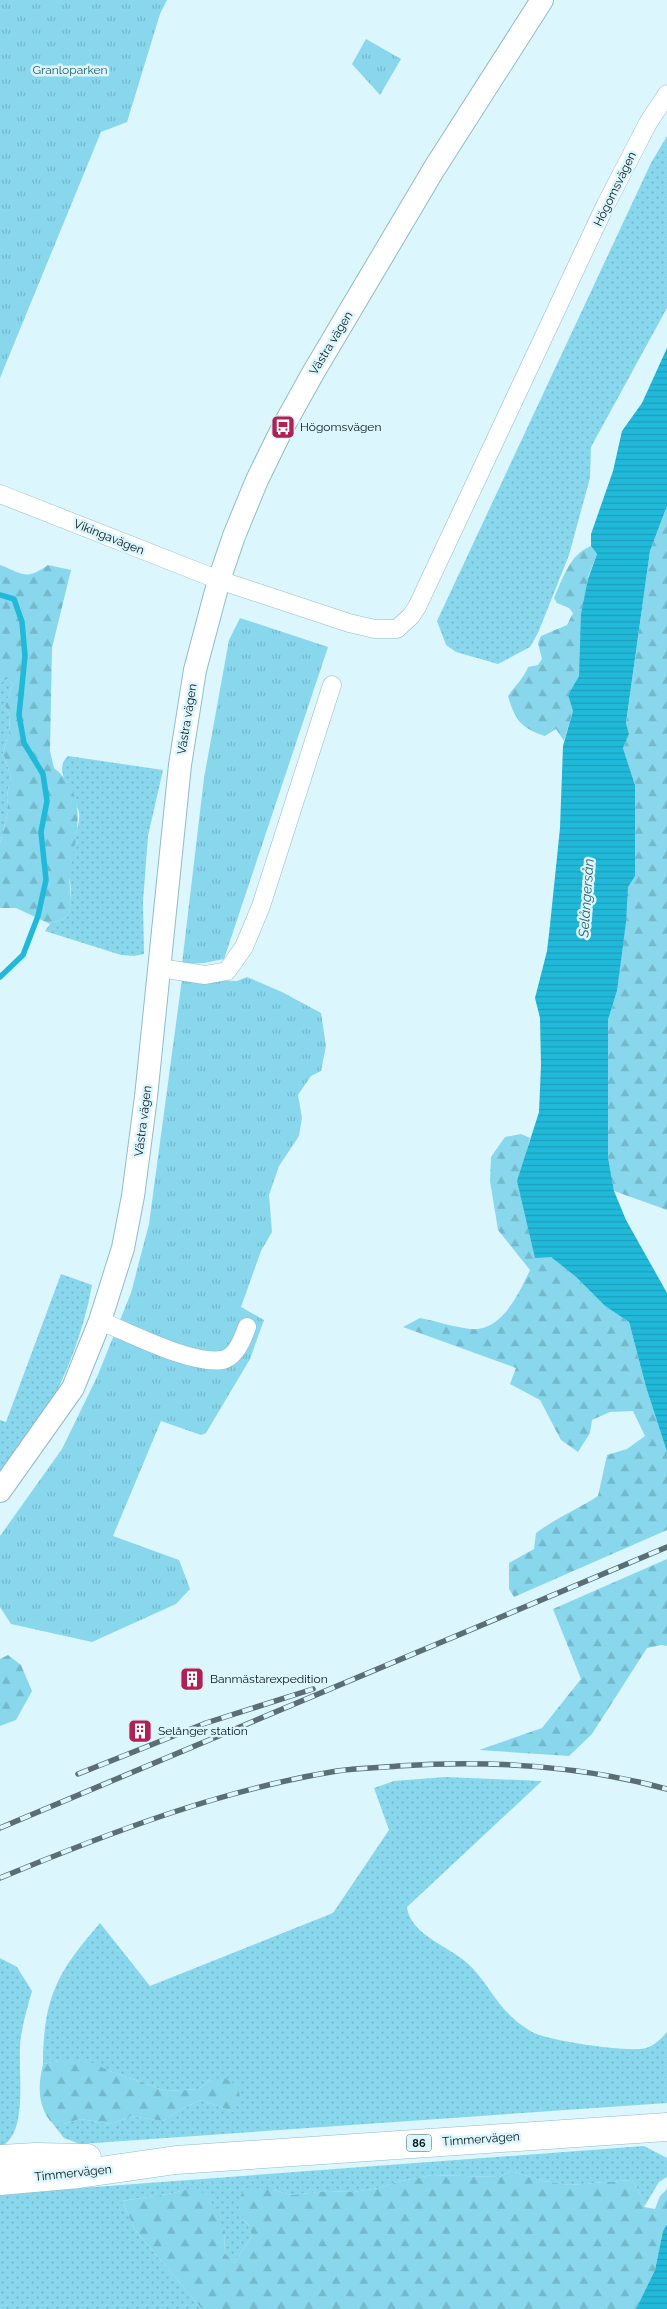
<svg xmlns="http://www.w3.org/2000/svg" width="667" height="2309" font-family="Raleway,sans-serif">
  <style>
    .grass { fill: url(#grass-dots) }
    .forest { fill: url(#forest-firs) }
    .park { fill: url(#park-tufts) }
    .water { fill: url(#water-rules) }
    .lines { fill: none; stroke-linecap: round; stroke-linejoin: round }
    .stream { stroke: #21b9da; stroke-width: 5.5 }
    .minor-casing { stroke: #91bbc7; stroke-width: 19 }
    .tertiary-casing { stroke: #91bbc7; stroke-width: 24 }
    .primary-casing { stroke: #91bbc7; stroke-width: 29 }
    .minor { stroke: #fff; stroke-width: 18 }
    .tertiary { stroke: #fff; stroke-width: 22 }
    .primary { stroke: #fff; stroke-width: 28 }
    .rail-casing { stroke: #5a6e73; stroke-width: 5.5 }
    .rail { stroke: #dcf6fd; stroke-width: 4; stroke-dasharray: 11; stroke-linecap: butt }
    .labels { text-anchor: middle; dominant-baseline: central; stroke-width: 5; stroke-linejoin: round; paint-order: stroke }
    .shield { fill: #dcf6fd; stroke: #46585d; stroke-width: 1 }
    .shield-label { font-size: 11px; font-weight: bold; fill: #051519 }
    .park-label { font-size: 12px; fill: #245c6a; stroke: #dcf6fd }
    .street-label { font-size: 12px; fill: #051519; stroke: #dcf6fd }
    .poi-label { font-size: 12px; fill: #051519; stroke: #dcf6fd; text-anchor: start }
    .water-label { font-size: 14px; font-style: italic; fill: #28606d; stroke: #dcf6fd }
  </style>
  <defs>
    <pattern id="grass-dots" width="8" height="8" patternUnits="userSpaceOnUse" patternTransform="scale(1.25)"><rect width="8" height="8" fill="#88d7ed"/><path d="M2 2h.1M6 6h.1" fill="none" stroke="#74b8cb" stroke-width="1.8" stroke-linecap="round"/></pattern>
    <pattern id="forest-firs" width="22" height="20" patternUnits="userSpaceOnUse" patternTransform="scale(1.25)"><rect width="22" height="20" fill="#88d7ed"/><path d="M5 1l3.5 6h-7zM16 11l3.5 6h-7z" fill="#74b8cb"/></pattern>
    <pattern id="park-tufts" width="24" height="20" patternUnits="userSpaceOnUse" patternTransform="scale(1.25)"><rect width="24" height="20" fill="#88d7ed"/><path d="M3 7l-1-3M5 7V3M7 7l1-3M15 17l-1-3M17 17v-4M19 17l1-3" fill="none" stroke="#74b8cb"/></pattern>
    <pattern id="water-rules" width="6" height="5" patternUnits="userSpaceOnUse" patternTransform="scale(1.25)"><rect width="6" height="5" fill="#21b9da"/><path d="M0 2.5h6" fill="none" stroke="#1c9eba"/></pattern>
  </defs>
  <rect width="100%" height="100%" fill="#dcf6fd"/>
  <g class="grass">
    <polygon points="667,136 667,308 591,447 590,478 569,555 538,633 530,647 498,664 456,652 446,645 437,621 651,163"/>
    <polygon points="7,679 13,684 5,706 10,715 9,732 3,753 11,776 7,795 8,812 0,843 0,683"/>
    <path d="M 68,756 L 163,770 L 148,836 L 143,902 L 144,954 L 134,956 L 121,955 L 45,931 L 50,924 L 67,917 C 73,903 71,894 70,880 C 69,865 74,849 76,834 C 78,827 80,818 79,812 C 76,795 51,771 68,756 Z"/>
    <path d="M 61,1274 L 92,1285 C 84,1330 67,1374 45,1415 C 32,1438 15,1460 0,1482 L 0,1420 L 6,1422 Z"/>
    <path d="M 445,1777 L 542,1781 L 407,1907 C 410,1934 448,1946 466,1962 C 484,1977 494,2001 512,2017 C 518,2023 527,2029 534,2033 C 551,2041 629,2053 646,2048 C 654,2046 662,2038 667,2032 L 667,2103 L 80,2144 L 64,2138 L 53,2124 L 64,2124 L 80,2119 L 111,2124 L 131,2116 L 163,2121 L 183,2108 L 201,2100 L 234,2112 L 211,2080 L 198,2089 L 166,2091 L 110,2071 L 59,2061 L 43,2064 C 43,2041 45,2013 54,1991 C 63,1966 83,1943 100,1923 L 150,1986 L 333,1913 L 389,1830 L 374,1788 L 394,1781 Z"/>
    <path d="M 0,1958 L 17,1967 L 32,1991 C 28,2006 23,2021 21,2037 C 16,2064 31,2134 0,2147 Z"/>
    <polygon points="644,2146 667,2158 667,2177 659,2182 644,2207 642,2197 632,2180 569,2185 544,2181 511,2171 499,2177 431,2175 397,2182 379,2188 353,2192 327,2191 291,2195 274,2190 242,2218 248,2224 252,2236 234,2263 224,2252 225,2232 185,2190 168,2194 122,2201 135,2230 202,2309 0,2309 0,2194"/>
  </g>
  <g class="forest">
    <polygon points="667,506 667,1210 614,1191 608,1157 608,1020 617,991 628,885 635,875 635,785 623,748 629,734 626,724 650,551"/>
    <path d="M 591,546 L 597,554 L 588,577 L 579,676 L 568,695 L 573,711 L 564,741 L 556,729 L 545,736 C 521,728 515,720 508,696 C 515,686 524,678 528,667 L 538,665 L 542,659 L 538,643 L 541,636 L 567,625 L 573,613 L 569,608 L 557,603 L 554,598 C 563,578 570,554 591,546 Z"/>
    <path d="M 0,565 C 24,574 25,581 48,565 L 71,570 L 52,648 L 50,751 L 54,768 C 92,799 74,835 70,876 C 68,893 75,899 67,917 L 50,924 L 16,908 L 0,908 L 0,843 L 8,812 L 7,795 L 11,776 L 3,753 L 9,732 L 10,715 L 5,706 L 13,684 L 7,679 L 0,683 Z"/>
    <path d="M 521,1134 L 530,1138 L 526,1154 L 535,1257 L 551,1257 L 576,1277 L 605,1306 L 629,1322 L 646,1387 L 667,1452 L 667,1530 L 514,1597 L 509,1589 L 509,1563 L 534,1549 L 536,1533 C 556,1518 578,1509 598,1496 L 607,1455 L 627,1449 L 645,1436 L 633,1411 L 610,1412 L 592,1420 L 590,1433 L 578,1452 L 561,1440 L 540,1400 L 510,1384 L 516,1368 L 403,1327 L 420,1318 C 436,1321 453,1327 470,1329 C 502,1332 519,1293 530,1270 L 498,1230 L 490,1181 L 491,1157 L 505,1137 Z"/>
    <polygon points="667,1559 667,1646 662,1645 647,1648 592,1734 569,1756 479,1750 542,1728 581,1679 553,1609"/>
    <polygon points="8,1655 21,1665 32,1691 16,1720 0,1726 0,1659"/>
    <path d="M 84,2059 L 110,2071 L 166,2091 L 198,2089 L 211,2080 L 223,2077 L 238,2086 L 240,2098 L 234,2112 L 201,2100 L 183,2108 L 163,2121 L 131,2116 L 111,2124 L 80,2119 L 64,2124 L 53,2124 C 37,2107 38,2085 43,2064 L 59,2061 Z"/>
    <polygon points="511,2171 544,2181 569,2185 632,2180 642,2197 644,2207 655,2209 660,2196 667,2189 667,2224 663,2231 655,2270 636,2309 202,2309 135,2230 122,2201 168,2194 185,2190 207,2193 225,2232 224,2252 234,2263 252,2236 248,2224 242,2218 238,2200 246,2188 274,2190 291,2195 327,2191 353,2192 379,2188 397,2182 431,2175 499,2177"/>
  </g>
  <g class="park">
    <polygon points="0,0 167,0 160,14 127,122 101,132 0,378"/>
    <polygon points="366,39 401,59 380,95 352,64"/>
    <polygon points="240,618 328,647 224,959 204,963 182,964 204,778 229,640"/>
    <polygon points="247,977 282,992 321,1013 326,1046 321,1071 311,1076 298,1095 302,1118 299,1136 279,1166 269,1195 272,1232 261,1251 241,1307 264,1320 250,1359 206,1433 201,1435 161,1421 113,1536 179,1560 190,1589 176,1604 92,1642 11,1624 0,1607 0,1536 62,1449 97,1377 131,1293 149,1224 182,979 237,981"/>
  </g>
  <g class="water">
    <polygon points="667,348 667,506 650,551 626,723 629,734 623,748 635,785 635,876 628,887 626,922 617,991 608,1020 608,1157 614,1191 626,1220 667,1293 667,1452 646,1387 629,1322 605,1306 576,1277 551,1257 535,1258 517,1181 539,1112 541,1065 540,1018 535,998 547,951 550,925 560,828 563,746 573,711 568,695 579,676 581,614 588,579 597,554 591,546 591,534 613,471 622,431 642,403"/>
    <polygon points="667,2224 667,2309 636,2309 655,2270 663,2231"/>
  </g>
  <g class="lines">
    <polyline class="stream" points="0,595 14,599 22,622 25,656 19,715 24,743 43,774 47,801 41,832 46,880 38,916 23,955 0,977"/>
    <g class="minor-casing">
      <g id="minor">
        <polyline points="0,494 219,580 349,623 375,629 397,629 411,616 417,607 605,206 648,123 667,94"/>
        <polyline points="160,968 205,975 227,971 244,947 261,906 332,685"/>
        <path d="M 100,1321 C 131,1333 191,1365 222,1360 C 235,1358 243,1339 247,1327"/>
      </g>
    </g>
    <g class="tertiary-casing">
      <polyline id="tertiary" points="0,1491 73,1388 100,1321 123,1248 133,1196 146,1097 180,765 195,670 219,580 234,536 257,480 283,427 313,373 434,169 542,0"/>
    </g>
    <g class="primary-casing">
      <g id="primary">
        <polyline points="0,2159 35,2157 87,2158"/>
        <polyline points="0,2181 79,2174 176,2160 667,2127"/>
      </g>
    </g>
    <use href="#minor" class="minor"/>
    <use href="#tertiary" class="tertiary"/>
    <use href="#primary" class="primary"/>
    <g class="rail-casing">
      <g id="rail">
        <polyline points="78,1774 206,1723 313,1689"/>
        <polyline points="0,1828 667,1547"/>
        <path d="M 0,1878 C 109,1833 220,1790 337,1771 C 357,1768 378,1768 398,1766 C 488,1760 579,1765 667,1789"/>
      </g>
    </g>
    <use href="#rail" class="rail"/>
  </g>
  <defs>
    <g id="bus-square" transform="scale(1.25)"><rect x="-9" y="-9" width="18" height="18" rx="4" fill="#b12052" stroke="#dcf6fd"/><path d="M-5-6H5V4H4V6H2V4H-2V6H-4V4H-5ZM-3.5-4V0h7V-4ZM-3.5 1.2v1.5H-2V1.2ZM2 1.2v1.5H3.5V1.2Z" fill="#fff"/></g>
    <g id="building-square" transform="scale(1.25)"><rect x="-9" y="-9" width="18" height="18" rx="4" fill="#b12052" stroke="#dcf6fd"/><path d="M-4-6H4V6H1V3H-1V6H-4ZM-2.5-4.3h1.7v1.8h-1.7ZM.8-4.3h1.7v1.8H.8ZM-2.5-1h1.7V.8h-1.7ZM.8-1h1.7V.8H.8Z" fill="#fff"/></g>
  </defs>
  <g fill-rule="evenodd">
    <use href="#bus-square" x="283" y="427"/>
    <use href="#building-square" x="192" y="1679"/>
    <use href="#building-square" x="140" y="1731"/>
  </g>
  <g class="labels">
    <rect class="shield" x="406.5" y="2134.5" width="25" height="17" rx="4"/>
    <g class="shield-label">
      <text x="419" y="2143">86</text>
    </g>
    <g class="park-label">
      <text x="70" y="70">Granloparken</text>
    </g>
    <g class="street-label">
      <text transform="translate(615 189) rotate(-64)">Högomsvägen</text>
      <text transform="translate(331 343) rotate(-59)">Västra vägen</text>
      <text transform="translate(109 537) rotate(22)">Vikingavägen</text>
      <text transform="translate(187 719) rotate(-81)">Västra vägen</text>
      <text transform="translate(143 1121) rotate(-83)">Västra vägen</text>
      <text transform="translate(481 2139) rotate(-4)">Timmervägen</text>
      <text transform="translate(73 2173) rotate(-6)">Timmervägen</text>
    </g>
    <g class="poi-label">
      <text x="300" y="427">Högomsvägen</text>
      <text x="210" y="1679">Banmästarexpedition</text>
      <text x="158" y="1731">Selånger station</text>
    </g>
    <g class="water-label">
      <text transform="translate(586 898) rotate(-86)">Selångersån</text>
    </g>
  </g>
</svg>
